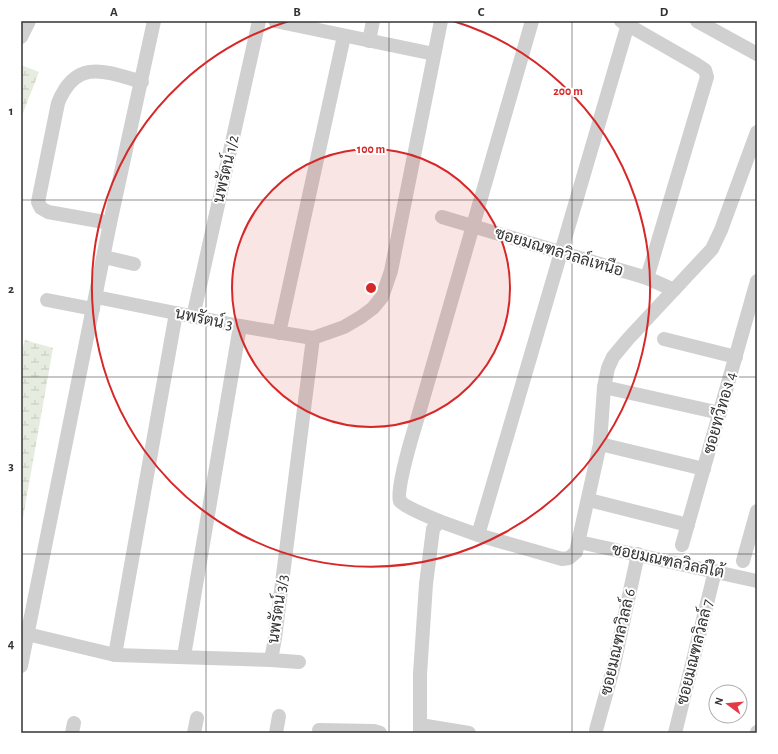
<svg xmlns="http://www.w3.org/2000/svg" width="778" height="754" font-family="'Alegreya Sans',Sarabun,sans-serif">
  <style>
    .wetland { fill: url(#wetland-marsh) }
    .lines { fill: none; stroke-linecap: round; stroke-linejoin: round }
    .minor { stroke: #d0d0d0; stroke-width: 14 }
    .grid { fill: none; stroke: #333; stroke-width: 1; stroke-opacity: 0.55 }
    .ring { fill: none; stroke: #d62828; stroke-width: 2 }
    .labels { text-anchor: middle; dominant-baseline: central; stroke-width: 4; stroke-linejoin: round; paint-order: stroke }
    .street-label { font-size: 16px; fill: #333; stroke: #fff }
    .centre { fill: #d62828; stroke: #fff; stroke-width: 2 }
    .ring-label { font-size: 12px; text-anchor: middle; font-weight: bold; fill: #d62828; stroke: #fff; stroke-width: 4; stroke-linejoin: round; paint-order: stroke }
    .neatline { fill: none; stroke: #333; stroke-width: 1.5 }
    .grid-label { font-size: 13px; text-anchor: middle; font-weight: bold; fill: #333 }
  </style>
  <defs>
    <pattern id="wetland-marsh" width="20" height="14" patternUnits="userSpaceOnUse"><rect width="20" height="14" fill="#e6ecdf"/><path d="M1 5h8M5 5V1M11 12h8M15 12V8" fill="none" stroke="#c6cbc0"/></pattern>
  </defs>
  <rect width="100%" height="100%" fill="#fff"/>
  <g class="wetland">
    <polygon points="21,65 39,72 21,118"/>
    <polygon points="25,340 53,348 21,529 21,353"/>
  </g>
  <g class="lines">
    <g class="minor">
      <polyline points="275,21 434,54"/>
      <polyline points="621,21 696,64 705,70 707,77 647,278"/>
      <polyline points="697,21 757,54"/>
      <polyline points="21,37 29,21"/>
      <polyline points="369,41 373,21"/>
      <polyline points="442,217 647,278 674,290"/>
      <path d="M 110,223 L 48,212 L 41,208 L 38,202 L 58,103 C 76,58 105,71 142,82"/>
      <polyline points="104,257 134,264"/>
      <polyline points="96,297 240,326 313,338 344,327 361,317 373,308 382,297 391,271 441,21"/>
      <polyline points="47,300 93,309"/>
      <polyline points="193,317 259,21"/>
      <polyline points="279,333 344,36"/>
      <polyline points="664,339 736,357"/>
      <polyline points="604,387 720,413"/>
      <polyline points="600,444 704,469"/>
      <polyline points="589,500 688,525"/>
      <path d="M 439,521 C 432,518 404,507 400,501 C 395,492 413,433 417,420 L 532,21"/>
      <polyline points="478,535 628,24"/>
      <polyline points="579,542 757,581"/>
      <polyline points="682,545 757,281"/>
      <polyline points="743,561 757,511"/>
      <polyline points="27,634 115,655 271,660 275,638 313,338"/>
      <polyline points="115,655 176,313"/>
      <polyline points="184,656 240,326"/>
      <polyline points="271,660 299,662"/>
      <polyline points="21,666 110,223 154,21"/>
      <polyline points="420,725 469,733"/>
      <polyline points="319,730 374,731 380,733"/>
      <polyline points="596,730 613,669 638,554"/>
      <polyline points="72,733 74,723"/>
      <polyline points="194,733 197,718"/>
      <polyline points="276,733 279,716"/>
      <polyline points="420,733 420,674 426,584 433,529 439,521 478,535 562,559 569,558 576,552 600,444 604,387 608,368 613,357 628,339 712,249 721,230 757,132"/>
      <polyline points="675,733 715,571"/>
      <polyline points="757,733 757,732"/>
    </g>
  </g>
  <path class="grid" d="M 206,21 L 206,733M 389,21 L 389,733M 572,21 L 572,733M 21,200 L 757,200M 21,377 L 757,377M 21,554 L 757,554"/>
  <circle cx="371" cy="288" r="139" fill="#d62828" fill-opacity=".12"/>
  <g class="ring">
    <circle cx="371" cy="288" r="139"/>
    <path d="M453 21A279 279 0 1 1 289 21"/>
  </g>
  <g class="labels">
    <g class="street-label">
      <text transform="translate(226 169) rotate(-77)">นพรัตน์ 1/2</text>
      <text transform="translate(559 252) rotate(17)">ซอยมณฑลวิลล์เหนือ</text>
      <text transform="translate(204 319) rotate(12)">นพรัตน์ 3</text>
      <text transform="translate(720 413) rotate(-74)">ซอยทวีทอง 4</text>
      <text transform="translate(668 561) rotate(12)">ซอยมณฑลวิลล์ใต้</text>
      <text transform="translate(278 609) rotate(-82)">นพรัตน์ 3/3</text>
      <text transform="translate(618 642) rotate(-77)">ซอยมณฑลวิลล์ 6</text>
      <text transform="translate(695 652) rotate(-76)">ซอยมณฑลวิลล์ 7</text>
    </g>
  </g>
  <circle cx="371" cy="288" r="6" class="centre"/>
  <g class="ring-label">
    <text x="568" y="95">200 m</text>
    <text x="371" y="153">100 m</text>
  </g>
  <rect width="778" height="754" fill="none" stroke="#ffffff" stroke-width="44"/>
  <g transform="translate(728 704) rotate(286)"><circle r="19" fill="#ffffff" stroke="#adadad"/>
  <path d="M0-3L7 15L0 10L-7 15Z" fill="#e63946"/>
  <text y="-6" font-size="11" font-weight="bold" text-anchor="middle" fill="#333333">N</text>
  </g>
  <rect x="22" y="22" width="734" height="710" class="neatline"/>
  <g class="grid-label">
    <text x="114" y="16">A</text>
    <text x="297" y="16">B</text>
    <text x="481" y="16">C</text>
    <text x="664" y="16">D</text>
    <text x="11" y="115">1</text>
    <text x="11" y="293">2</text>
    <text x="11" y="470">3</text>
    <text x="11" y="648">4</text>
  </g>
</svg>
